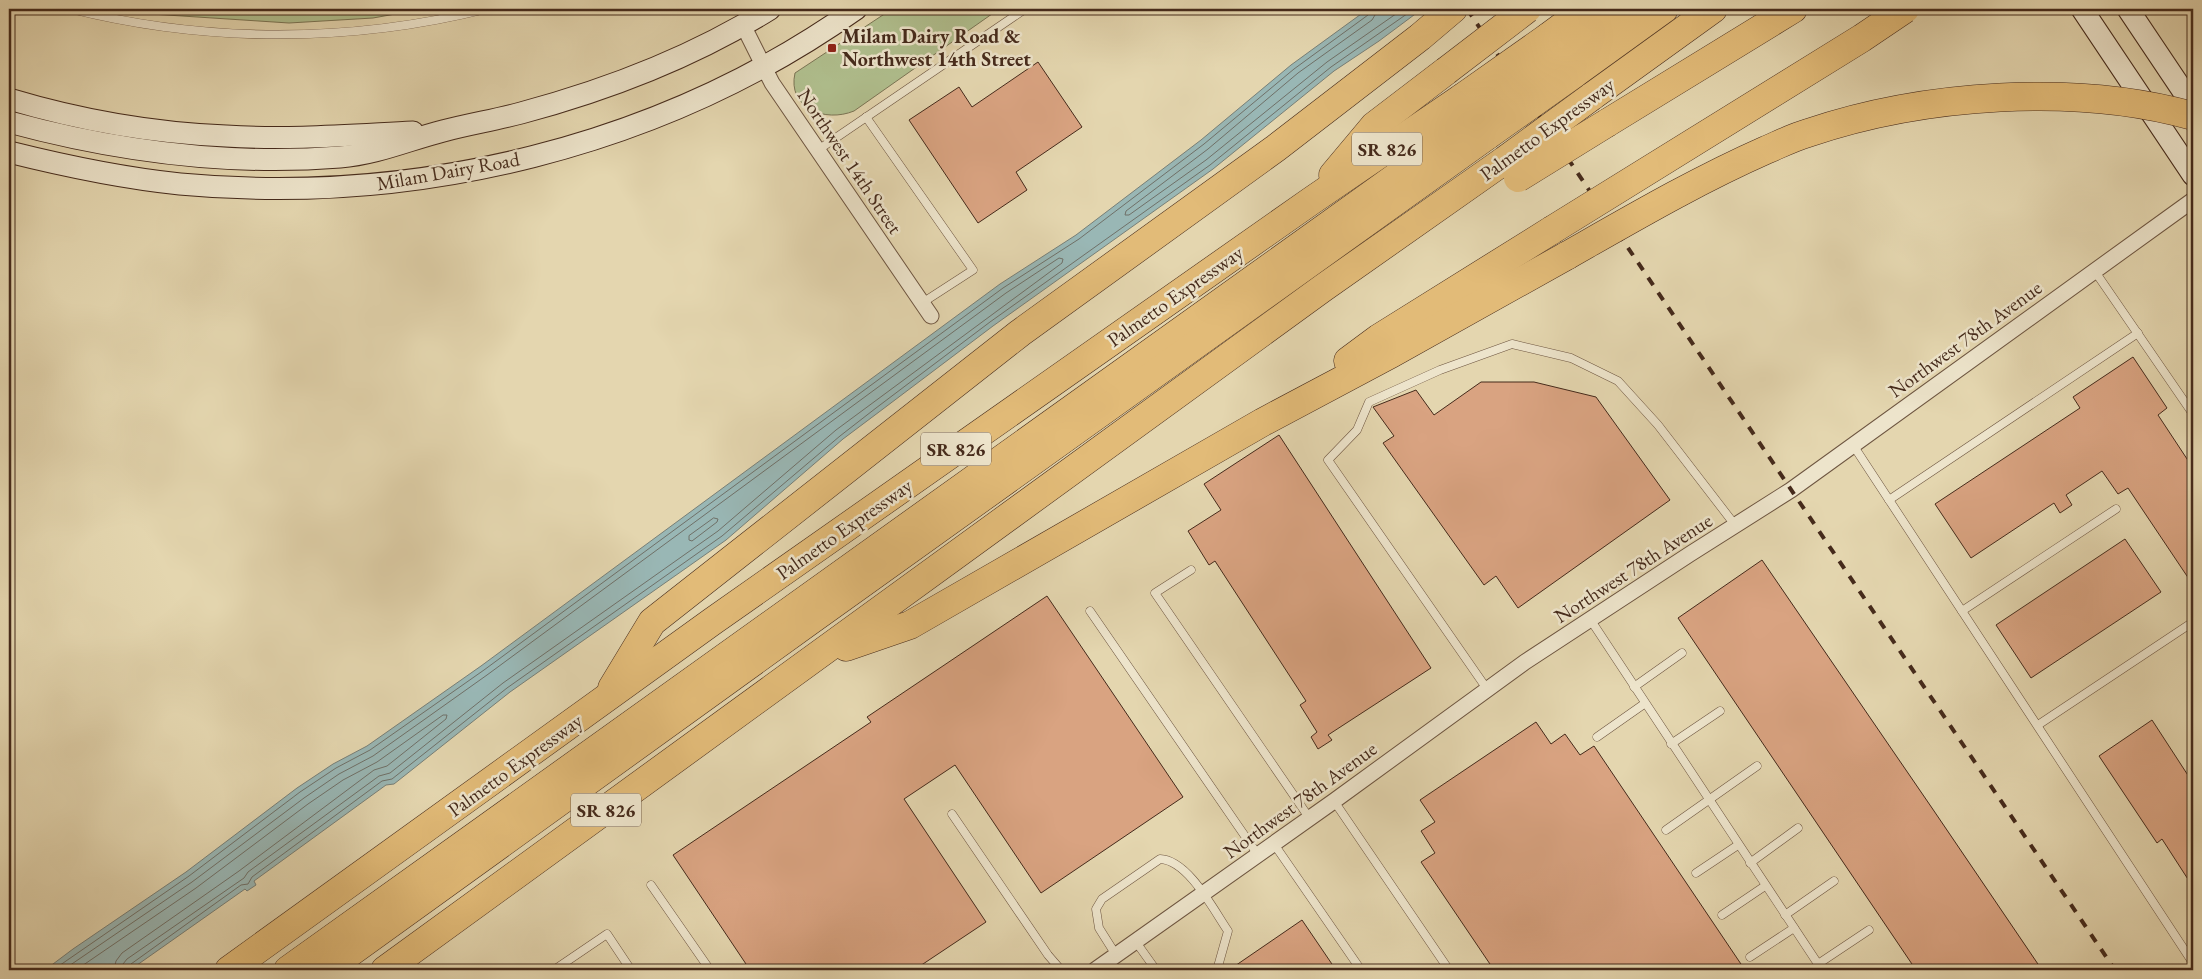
<svg xmlns="http://www.w3.org/2000/svg" width="2202" height="979" font-family="'EB Garamond',serif">
  <style>
    .green { fill: #b0bf8e; stroke: #7a7454 }
    .water { fill: #99b7b5; stroke: #777f77 }
    .lines { fill: none; stroke-linecap: round; stroke-linejoin: round }
    .shore { stroke: #6f7068; stroke-width: 1 }
    .building { fill: #d9a381; stroke: #452a1b }
    .lane-casing { stroke: #6d5540; stroke-width: 9 }
    .street-casing { stroke: #6d5540; stroke-width: 17 }
    .secondary-casing { stroke: #452a1b; stroke-width: 23 }
    .highway-casing { stroke: #452a1b; stroke-width: 29 }
    .lane { stroke: #ede4cb; stroke-width: 8 }
    .street { stroke: #ede4cb; stroke-width: 15 }
    .secondary { stroke: #ede4cb; stroke-width: 21 }
    .highway { stroke: #e2bb78; stroke-width: 28 }
    .rail { stroke: #452a1b; stroke-width: 4; stroke-dasharray: 9 9; stroke-linecap: butt }
    .highway-bridge-casing { stroke: #452a1b; stroke-width: 29; stroke-linecap: butt }
    .highway-bridge { stroke: #e2bb78; stroke-width: 28 }
    .poi-dot { fill: #8f2418; stroke: #ede4cb; stroke-width: 2 }
    .labels { text-anchor: middle; dominant-baseline: central; stroke-width: 5; stroke-linejoin: round; paint-order: stroke }
    .shield { fill: #ede4cb; stroke: #776250; stroke-width: 1 }
    .shield-label { font-size: 19px; font-weight: bold; fill: #452a1b }
    .poi-label { font-size: 20px; font-weight: bold; fill: #452a1b; stroke: #ede4cb; text-anchor: start }
    .street-label { font-size: 20px; fill: #452a1b; stroke: #ede4cb }
  </style>
  <rect width="100%" height="100%" fill="#e4d6af"/>
  <filter id="stains"><feTurbulence type="fractalNoise" baseFrequency=".004" numOctaves="4"/><feColorMatrix values="0 0 0 0 .2 0 0 0 0 .09 0 0 0 0 .02 0 0 0 .5 -.17"/></filter>
  <radialGradient id="worn" r=".72"><stop offset=".6" stop-color="#630" stop-opacity="0"/><stop offset="1" stop-color="#630" stop-opacity=".3"/></radialGradient>
  <g class="green">
    <polygon points="121,9 423,9 373,18 289,23 136,13"/>
    <path d="M 892,9 L 999,9 L 854,111 C 825,123 787,108 795,73 Z"/>
  </g>
  <polygon class="water" points="1368,9 1422,9 1379,41 1334,71 1213,169 993,326 879,412 843,439 726,540 510,692 394,784 386,785 254,881 256,885 247,891 245,889 130,970 45,970 73,949 186,872 297,788 333,764 367,746 481,666 1000,284 1076,235 1201,140 1291,65"/>
  <g class="lines">
    <g class="shore">
      <polyline points="1376,9 1375,15 1372,20 1298,73 1208,149 1126,211 1125,215 1129,215 1206,160 1327,62 1403,9"/>
      <polygon points="714,518 718,519 717,522 692,541 689,540 689,536"/>
      <polyline points="53,970 189,876 300,792 336,768 370,750 484,670 1003,288 1079,239 1204,144 1294,69 1368,15 1370,9"/>
      <polyline points="63,970 192,882 304,798 339,774 373,756 487,675 1006,293 1059,258 1063,259 1062,263 836,430 718,531 503,683 390,773 379,776 248,872 244,878 127,959 123,964 122,970"/>
      <polyline points="76,970 196,888 308,804 343,780 377,762 443,715 447,715 446,719 387,766 374,770 239,871 122,953 116,961 114,970"/>
      <polyline points="128,970 131,964 241,885 248,884 252,877 382,781 392,779 507,688 722,536 840,436 876,408 990,322 1210,165 1331,67 1414,9"/>
    </g>
  </g>
  <g class="building">
    <polygon points="1038,62 1082,127 1016,172 1027,190 978,223 909,120 959,87 972,107"/>
    <polygon points="2133,357 2167,408 2158,415 2193,468 2193,585 2128,488 2118,494 2102,471 2066,495 2072,505 2060,513 2054,503 1971,558 1935,504 2080,408 2073,397"/>
    <polygon points="1481,382 1534,382 1596,397 1670,500 1518,608 1496,576 1484,585 1383,443 1394,436 1373,407 1416,390 1434,415"/>
    <polygon points="1279,435 1431,668 1328,735 1332,740 1318,749 1311,737 1317,732 1300,705 1306,701 1215,561 1209,565 1188,531 1221,510 1204,484"/>
    <polygon points="2125,539 2161,592 2031,678 1996,625"/>
    <polygon points="1762,560 1932,808 2042,970 1916,970 1678,618"/>
    <polygon points="1047,596 1183,797 1041,893 955,765 904,799 986,922 914,970 750,970 673,855 871,722 867,717"/>
    <polygon points="2152,720 2193,783 2193,887 2162,839 2157,843 2099,756"/>
    <polygon points="1536,722 1551,744 1565,734 1580,755 1594,746 1745,970 1494,970 1421,862 1435,853 1421,831 1435,822 1420,800"/>
    <polygon points="1302,920 1336,970 1229,970"/>
  </g>
  <g class="lines">
    <g class="lane-casing">
      <g id="lane">
        <path d="M 71,9 C 206,43 351,43 486,9"/>
        <polyline points="866,117 973,270 922,303"/>
        <polyline points="818,150 1025,9"/>
        <polyline points="2094,270 2193,414"/>
        <polyline points="1853,445 2193,963"/>
        <polyline points="1889,500 2138,333"/>
        <polyline points="1191,570 1155,593 1310,819"/>
        <polyline points="1090,611 1258,855"/>
        <polyline points="1962,611 2116,509"/>
        <polyline points="1590,619 1822,970"/>
        <polyline points="1634,687 1682,653"/>
        <polyline points="1487,689 1328,460 1357,430 1369,402 1440,370 1512,344 1571,358 1618,381 1658,425 1735,525"/>
        <polyline points="2038,725 2193,622"/>
        <polyline points="1597,737 1644,704"/>
        <polyline points="1671,744 1720,711"/>
        <polyline points="1334,801 1449,970"/>
        <polyline points="952,814 1048,955 1061,970"/>
        <polyline points="1666,830 1757,766"/>
        <polyline points="1274,844 1361,970"/>
        <polyline points="1750,863 1798,828"/>
        <polyline points="1696,873 1738,845"/>
        <polyline points="651,885 710,970"/>
        <polyline points="1722,915 1765,886"/>
        <polyline points="1785,915 1834,881"/>
        <polyline points="1136,942 1156,970"/>
        <path d="M 1116,955 L 1099,928 L 1096,909 L 1102,899 L 1160,859 C 1188,860 1213,909 1228,931 L 1217,970"/>
        <polyline points="1750,957 1794,928"/>
        <polyline points="1818,964 1869,930"/>
        <polyline points="554,970 607,934 631,970"/>
      </g>
    </g>
    <g class="street-casing">
      <g id="street">
        <polyline points="743,25 772,83 931,316"/>
        <polyline points="1095,970 1334,801 1525,662 1690,554 1791,490 2193,200"/>
      </g>
    </g>
    <g class="secondary-casing">
      <g id="secondary">
        <polyline points="2082,9 2193,175"/>
        <polyline points="2128,9 2193,106"/>
        <path d="M 9,99 C 79,120 153,133 226,136 C 288,140 351,135 413,132"/>
        <path d="M 9,122 C 116,151 228,166 340,157 C 377,154 408,140 443,131 C 469,124 495,120 521,113 C 607,90 695,56 770,9"/>
        <path d="M 9,152 C 65,166 122,178 180,184 C 416,206 661,147 856,9"/>
      </g>
    </g>
    <g class="highway-casing">
      <g id="highway">
        <polyline points="1548,37 1586,9"/>
        <polyline points="1562,58 1628,9"/>
        <polyline points="1574,74 1664,9"/>
        <polyline points="1591,97 1713,9"/>
        <polyline points="1607,123 1793,9"/>
        <polyline points="1333,175 1374,126 1446,71"/>
        <polyline points="1348,361 1379,338 1552,230"/>
        <polyline points="846,647 910,625 1263,422 1391,354 1568,255"/>
        <polyline points="612,688 652,622 1020,333 1276,148 1420,37 1453,9"/>
        <polyline points="229,970 713,621 1311,201 1463,97"/>
        <polyline points="288,970 1477,119"/>
        <polyline points="326,970 807,623 1488,135"/>
        <polyline points="385,970 1323,288 1505,160"/>
      </g>
    </g>
    <use href="#lane" class="lane"/>
    <use href="#street" class="street"/>
    <use href="#secondary" class="secondary"/>
    <use href="#highway" class="highway"/>
    <polyline class="rail" points="1467,9 2115,970"/>
    <g class="highway-bridge-casing">
      <g id="highway-bridge">
        <polyline points="1446,71 1527,9"/>
        <polyline points="1463,97 1548,37"/>
        <polyline points="1477,119 1562,58"/>
        <polyline points="1488,135 1574,74"/>
        <polyline points="1505,160 1591,97"/>
        <polyline points="1518,178 1607,123"/>
        <polyline points="1552,230 1862,38 1905,9"/>
        <path d="M 1568,255 C 1633,218 1698,180 1766,150 C 1780,144 1794,137 1808,133 C 1923,94 2076,83 2193,116"/>
      </g>
    </g>
    <use href="#highway-bridge" class="highway-bridge"/>
  </g>
  <rect class="poi-dot" x="827" y="43" width="10" height="10" rx="2.5"/>
  <g class="labels">
    <g class="shield">
      <rect x="1352" y="132.5" width="70" height="33" rx="4"/>
      <rect x="921" y="432.5" width="70" height="33" rx="4"/>
      <rect x="571" y="793.5" width="70" height="33" rx="4"/>
    </g>
    <g class="shield-label">
      <text x="1387" y="149">SR 826</text>
      <text x="956" y="449">SR 826</text>
      <text x="606" y="810">SR 826</text>
    </g>
    <g class="poi-label">
      <text x="842" y="36">Milam Dairy Road &amp;<tspan x="842" dy="23">Northwest 14th Street</tspan></text>
    </g>
    <g class="street-label">
      <text transform="translate(1547 129) rotate(-36)">Palmetto Expressway</text>
      <text transform="translate(850 161) rotate(56)">Northwest 14th Street</text>
      <text transform="translate(448 171) rotate(-10)">Milam Dairy Road</text>
      <text transform="translate(1175 296) rotate(-35)">Palmetto Expressway</text>
      <text transform="translate(1965 339) rotate(-36)">Northwest 78th Avenue</text>
      <text transform="translate(844 529) rotate(-35)">Palmetto Expressway</text>
      <text transform="translate(1633 568) rotate(-33)">Northwest 78th Avenue</text>
      <text transform="translate(515 765) rotate(-36)">Palmetto Expressway</text>
      <text transform="translate(1300 800) rotate(-36)">Northwest 78th Avenue</text>
    </g>
  </g>
  <rect width="2202" height="979" fill="none" stroke="#e4d6af" stroke-width="30"/>
  <rect x="10" y="10" width="2182" height="959" fill="none" stroke="#452a1b" stroke-width="2.5"/>
  <rect x="15" y="15" width="2172" height="949" fill="none" stroke="#452a1b"/>
  <rect width="100%" height="100%" filter="url(#stains)"/>
  <rect width="100%" height="100%" fill="url(#worn)"/>
</svg>
